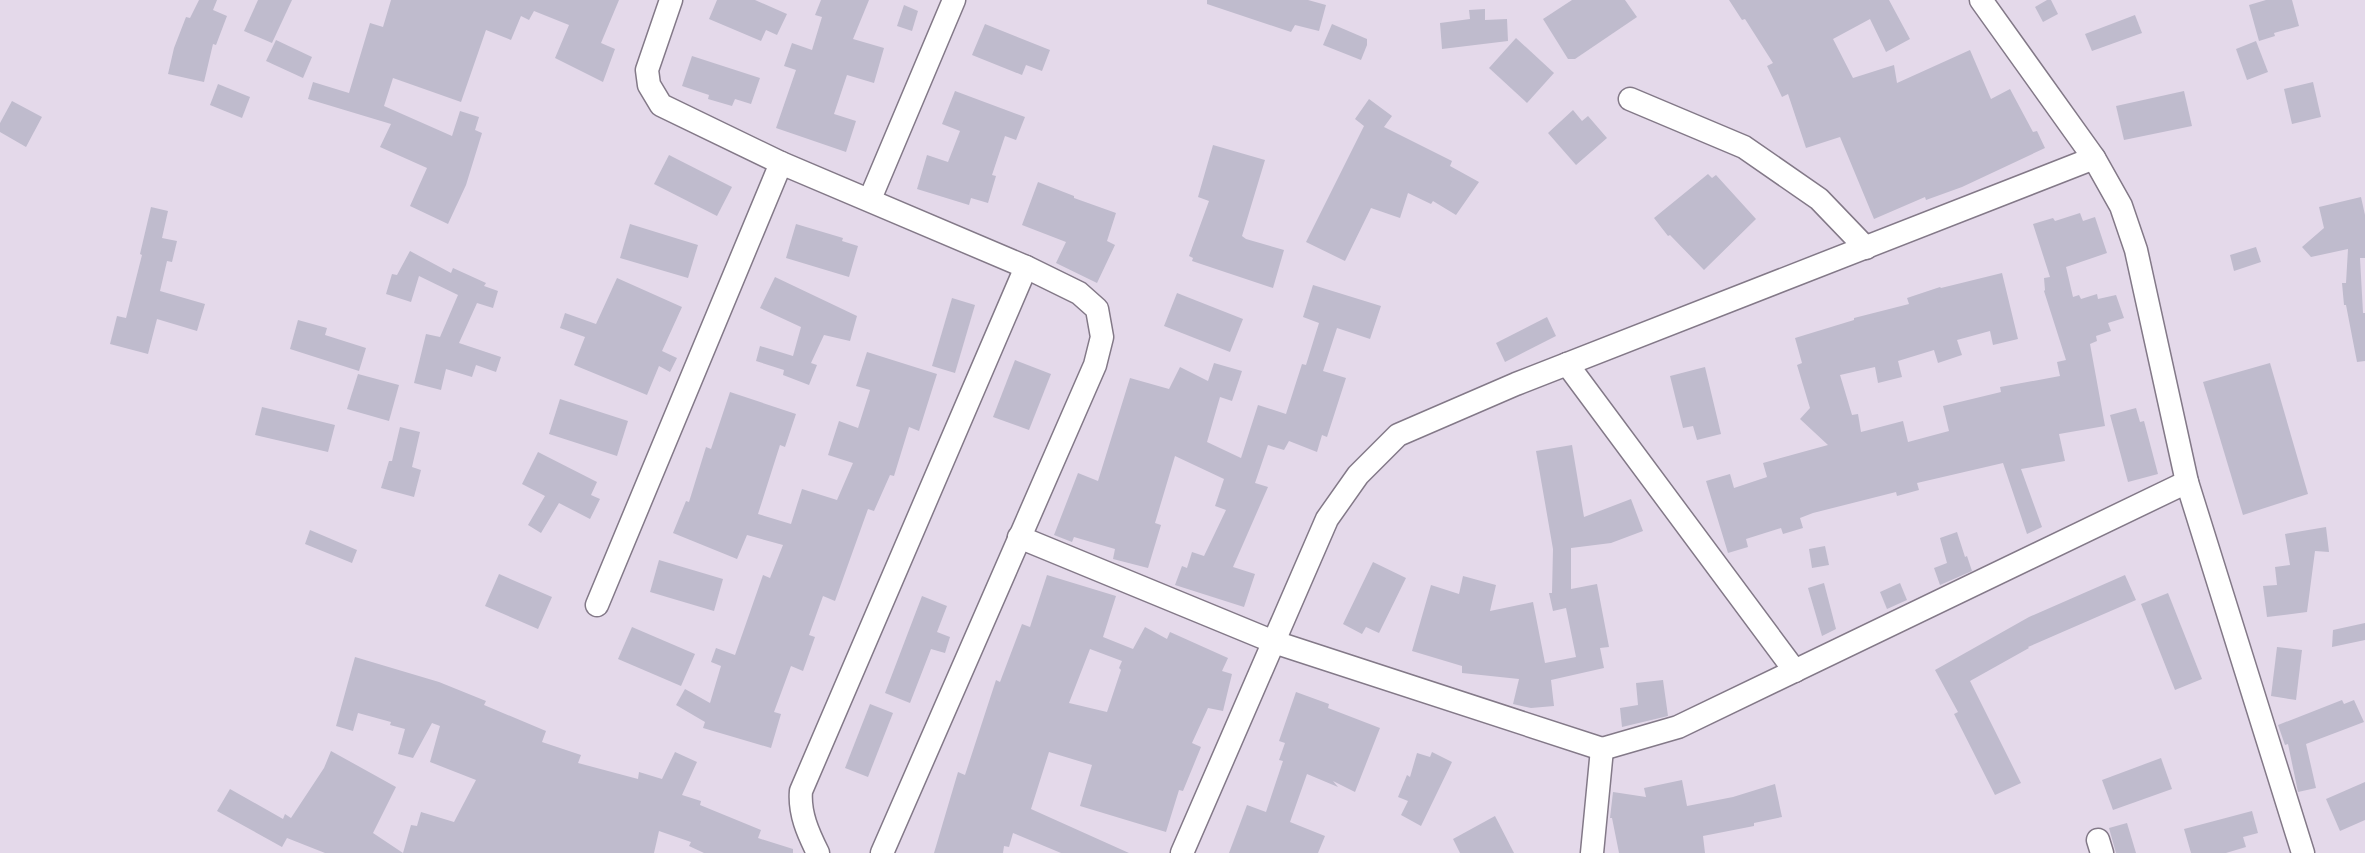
<svg xmlns="http://www.w3.org/2000/svg" width="2365" height="853" font-family="Merriweather,serif">
  <style>
    .building { fill: #bfbbcd; fill-rule: evenodd }
    .lines { fill: none; stroke-linecap: round; stroke-linejoin: round }
    .minor-casing { stroke: #837988; stroke-width: 25 }
    .minor { stroke: #fff; stroke-width: 22 }
  </style>
  <rect width="100%" height="100%" fill="#e4d9ea"/>
  <g class="building">
    <polygon points="199,0 217,0 213,10 227,16 216,45 213,44 204,82 168,74 174,48 186,17 190,18"/>
    <polygon points="258,0 292,0 272,43 244,31"/>
    <polygon points="391,0 619,0 601,43 615,49 603,82 555,58 569,25 534,11 529,20 521,16 511,40 486,30 461,102 393,78 384,106 452,136 460,111 479,117 475,130 482,133 466,185 448,224 410,206 427,168 380,147 391,124 308,99 313,82 349,93 370,23 383,27"/>
    <polygon points="717,0 755,0 787,14 777,35 766,30 761,41 709,19"/>
    <polygon points="821,0 869,0 853,39 884,48 874,83 847,75 834,114 856,121 846,152 776,128 796,70 784,66 792,43 812,50 822,17 815,15"/>
    <polygon points="1207,0 1308,0 1326,5 1319,31 1295,25 1291,32 1207,4"/>
    <polygon points="1572,0 1625,0 1637,17 1575,59 1568,59 1543,19"/>
    <polygon points="1729,0 1889,0 1910,39 1886,52 1870,19 1833,39 1853,78 1894,65 1897,83 1970,50 1991,99 2010,89 2033,132 2037,131 2045,148 1962,187 1926,200 1925,197 1874,219 1840,137 1806,148 1788,94 1782,97 1767,66 1773,63 1745,19 1742,20"/>
    <polygon points="2047,0 2051,0 2058,14 2043,22 2035,7"/>
    <polygon points="2266,0 2292,0 2299,26 2274,33 2275,36 2259,41 2249,5"/>
    <polygon points="904,5 918,11 912,31 897,26"/>
    <polygon points="1485,9 1485,20 1507,19 1508,41 1442,49 1440,23 1470,19 1469,10"/>
    <polygon points="2135,15 2142,33 2092,51 2085,34"/>
    <polygon points="985,24 1050,50 1042,71 1026,65 1022,75 972,55"/>
    <polygon points="1332,24 1367,39 1367,45 1361,60 1323,45"/>
    <polygon points="1516,38 1554,73 1527,103 1489,68"/>
    <polygon points="276,40 312,57 303,78 266,61"/>
    <polygon points="2256,41 2268,72 2247,80 2236,49"/>
    <polygon points="692,56 760,78 751,104 735,99 732,106 708,99 709,95 682,86"/>
    <polygon points="2313,82 2321,117 2292,124 2284,89"/>
    <polygon points="218,84 250,97 242,118 210,105"/>
    <polygon points="955,91 1025,117 1016,140 1005,136 992,175 996,176 988,203 971,198 969,205 917,189 927,155 948,162 960,131 942,124"/>
    <polygon points="2184,91 2192,126 2124,140 2116,106"/>
    <polygon points="1369,99 1392,116 1384,127 1452,161 1450,166 1479,182 1456,215 1433,201 1431,204 1408,193 1400,218 1371,208 1345,261 1306,242 1364,126 1355,119"/>
    <polygon points="12,101 42,117 26,147 0,132 0,123"/>
    <polygon points="1573,110 1582,121 1588,116 1607,138 1576,165 1548,133"/>
    <polygon points="1213,145 1265,160 1242,236 1246,239 1284,250 1273,288 1192,261 1193,258 1189,256 1209,201 1198,197"/>
    <polygon points="669,155 732,187 717,216 654,184"/>
    <polygon points="1708,174 1712,178 1716,175 1756,219 1704,270 1670,235 1668,236 1654,218"/>
    <polygon points="1038,182 1074,196 1074,198 1116,213 1107,241 1115,245 1097,283 1056,263 1066,242 1022,225"/>
    <polygon points="2361,197 2365,215 2365,258 2360,258 2363,313 2365,313 2365,361 2357,362 2346,305 2344,305 2342,283 2346,283 2348,249 2311,257 2302,247 2324,228 2319,207"/>
    <polygon points="151,207 168,211 162,238 177,241 172,262 167,261 160,291 205,304 197,331 157,319 148,354 110,344 117,316 126,318 142,255 140,254"/>
    <polygon points="2080,213 2083,221 2095,217 2107,253 2066,267 2073,297 2079,295 2081,299 2097,294 2098,299 2116,295 2124,318 2108,323 2111,331 2096,336 2097,341 2090,344 2105,426 2059,434 2065,461 2021,469 2042,527 2027,534 2003,463 1917,483 1919,490 1897,496 1896,492 1813,513 1800,518 1803,528 1783,534 1781,528 1746,539 1748,547 1728,553 1706,481 1730,474 1734,488 1767,477 1763,463 1828,445 1800,419 1810,408 1797,365 1802,363 1795,338 1854,320 1854,318 1909,304 1907,298 1940,287 1941,288 2002,273 2018,339 1993,345 1990,331 1957,340 1962,355 1938,363 1934,350 1898,361 1902,377 1878,383 1875,367 1840,375 1852,415 1858,414 1861,432 1903,421 1908,442 1949,431 1943,406 2001,392 2000,387 2060,376 2057,362 2066,360 2044,291 2045,290 2044,278 2050,277 2033,224 2053,218 2055,221"/>
    <polygon points="630,224 698,245 688,278 620,258"/>
    <polygon points="796,224 843,238 842,241 858,246 849,277 786,258"/>
    <polygon points="2256,247 2261,262 2234,271 2230,255"/>
    <polygon points="410,251 451,273 453,268 486,283 484,286 498,291 493,308 477,303 459,343 501,357 496,372 476,365 472,377 446,369 441,390 414,383 426,334 440,337 458,295 419,276 411,302 386,294 392,274 397,275"/>
    <polygon points="775,277 857,316 850,341 824,335 811,363 817,365 809,385 783,375 784,370 756,361 760,346 793,356 801,327 760,308"/>
    <polygon points="617,278 682,307 662,351 677,358 670,372 659,366 647,395 574,365 585,337 560,328 565,313 596,324"/>
    <polygon points="1313,285 1381,306 1370,339 1337,328 1323,371 1346,378 1327,437 1322,435 1317,452 1289,441 1284,450 1268,445 1255,483 1268,487 1233,567 1255,574 1244,607 1175,585 1182,566 1187,568 1192,552 1204,556 1226,510 1215,506 1224,479 1175,456 1155,523 1161,525 1148,568 1113,559 1115,549 1074,537 1072,542 1054,535 1078,473 1098,481 1130,378 1169,389 1180,367 1208,381 1214,363 1242,371 1232,401 1220,397 1207,442 1241,458 1258,405 1286,414 1302,364 1306,365 1319,323 1303,317"/>
    <polygon points="1177,293 1243,319 1230,352 1164,326"/>
    <polygon points="952,298 975,305 955,373 932,366"/>
    <polygon points="1547,317 1556,336 1505,362 1496,343"/>
    <polygon points="298,320 327,328 325,335 366,348 359,371 290,349"/>
    <polygon points="867,352 937,374 919,431 909,427 894,476 890,475 874,511 868,509 835,601 823,596 809,635 815,637 803,671 791,666 774,712 781,714 771,748 703,728 705,722 676,705 685,689 710,703 721,666 711,662 716,648 735,655 763,575 770,578 783,545 747,535 737,559 673,533 686,501 689,502 706,447 711,449 730,392 796,414 785,447 780,445 758,514 791,524 802,489 837,500 853,463 828,455 839,421 858,428 870,390 856,386"/>
    <polygon points="1015,360 1051,374 1029,430 993,417"/>
    <polygon points="2270,363 2308,494 2243,515 2203,382"/>
    <polygon points="1705,367 1721,434 1697,440 1693,426 1683,428 1670,376"/>
    <polygon points="358,374 399,385 389,421 347,409"/>
    <polygon points="560,399 628,421 617,456 549,434"/>
    <polygon points="262,407 335,425 328,452 255,435"/>
    <polygon points="2136,408 2140,422 2144,421 2158,474 2128,482 2110,415"/>
    <polygon points="400,427 420,432 412,467 421,470 414,497 381,488 389,461 392,461"/>
    <polygon points="1572,445 1584,517 1631,499 1643,531 1611,543 1571,548 1571,589 1597,584 1609,647 1600,648 1604,668 1551,680 1554,706 1531,708 1513,704 1519,679 1462,673 1462,666 1412,651 1431,585 1459,594 1463,576 1496,585 1490,611 1533,602 1545,663 1576,657 1566,608 1553,611 1549,593 1552,593 1553,549 1536,451"/>
    <polygon points="538,452 597,482 591,495 600,499 590,519 559,503 541,533 528,525 545,496 522,484"/>
    <polygon points="2326,527 2329,552 2315,551 2307,612 2267,617 2263,586 2277,585 2275,567 2290,565 2285,534"/>
    <polygon points="310,530 357,550 352,563 305,544"/>
    <polygon points="1957,532 1965,557 1967,556 1972,571 1940,585 1934,568 1947,563 1940,538"/>
    <polygon points="1825,546 1829,565 1812,568 1809,549"/>
    <polygon points="659,560 723,579 714,611 650,592"/>
    <polygon points="1373,562 1406,578 1379,633 1366,627 1362,634 1343,624"/>
    <polygon points="499,574 552,597 538,629 485,606"/>
    <path d="M 1047,575 L 1116,596 L 1103,637 L 1133,649 L 1145,627 L 1167,639 L 1170,632 L 1228,658 L 1222,671 L 1232,674 L 1223,711 L 1208,708 L 1192,743 L 1201,747 L 1183,791 L 1179,790 L 1166,832 L 1080,806 L 1092,765 L 1049,752 L 1031,809 L 1129,853 L 1061,853 L 1013,833 L 1009,847 L 1004,846 L 1003,853 L 934,853 L 958,772 L 965,775 L 996,680 L 1000,682 L 1022,624 L 1030,627 ZM 1090,649 L 1122,661 L 1119,668 L 1121,670 L 1107,712 L 1069,703 Z"/>
    <polygon points="2125,575 2136,600 2028,647 2029,648 1970,681 2021,783 1995,795 1954,714 1958,712 1935,670 2029,617"/>
    <polygon points="1824,583 1836,629 1822,636 1808,588"/>
    <polygon points="1900,583 1907,600 1887,609 1880,592"/>
    <polygon points="2168,593 2202,679 2175,690 2141,604"/>
    <polygon points="922,596 947,606 937,632 950,637 945,653 931,649 910,703 885,693"/>
    <polygon points="2365,623 2365,640 2332,647 2333,630"/>
    <polygon points="632,627 695,654 681,686 618,659"/>
    <polygon points="2277,647 2302,650 2296,700 2271,696"/>
    <polygon points="355,657 439,682 486,701 484,705 546,731 542,742 581,755 578,763 638,779 639,772 662,779 675,752 697,762 682,795 701,801 700,805 761,830 758,838 793,849 793,853 704,853 689,846 691,842 659,831 654,853 325,853 287,838 282,847 217,811 230,789 283,819 285,814 291,818 324,768 331,751 396,787 373,833 403,853 411,825 417,826 421,812 454,822 476,780 430,762 440,726 432,723 413,758 398,754 405,729 390,725 391,722 358,713 353,731 336,726"/>
    <polygon points="1663,680 1668,716 1622,727 1620,708 1638,705 1636,683"/>
    <polygon points="1296,692 1329,704 1328,708 1380,728 1355,792 1333,781 1338,787 1307,774 1290,822 1325,836 1318,853 1229,853 1247,805 1266,812 1283,761 1279,760 1285,743 1279,741"/>
    <polygon points="2342,700 2344,704 2354,700 2364,722 2306,744 2316,788 2298,792 2288,744 2285,745 2278,725"/>
    <polygon points="870,704 893,713 868,777 845,768"/>
    <polygon points="1432,752 1452,762 1421,826 1401,815 1408,801 1398,797 1407,775 1410,777 1417,753 1430,757"/>
    <polygon points="2161,758 2172,789 2113,810 2102,780"/>
    <polygon points="1682,780 1687,806 1733,797 1775,784 1782,817 1754,823 1754,826 1703,836 1705,853 1619,853 1612,818 1610,818 1613,792 1646,797 1644,788"/>
    <polygon points="2365,782 2365,820 2340,831 2326,799"/>
    <polygon points="2252,811 2258,833 2243,837 2246,847 2226,853 2191,853 2184,829"/>
    <polygon points="1495,816 1514,853 1460,853 1453,839"/>
    <polygon points="2127,823 2136,853 2116,853 2109,828"/>
  </g>
  <g class="lines">
    <g class="minor-casing">
      <g id="minor">
        <polyline points="671,0 647,70 649,85 661,105 781,163 1026,267 1079,293 1097,309 1102,337 1095,365 882,853"/>
        <polyline points="1981,0 2094,158 2121,206 2136,250 2187,482 2303,853"/>
        <polyline points="1630,99 1744,147 1819,199 1866,248"/>
        <polyline points="870,199 954,0"/>
        <polyline points="1567,364 1795,671"/>
        <polyline points="1019,537 1274,642 1602,749 1678,727 2187,482"/>
        <polyline points="597,605 781,163"/>
        <polyline points="2098,840 2102,853"/>
        <path d="M 818,853 C 808,833 799,813 801,791 L 1026,267"/>
        <polyline points="1182,853 1327,519 1358,475 1398,435 1516,384 2094,158"/>
        <polyline points="1592,853 1602,749"/>
      </g>
    </g>
    <use href="#minor" class="minor"/>
  </g>
</svg>
